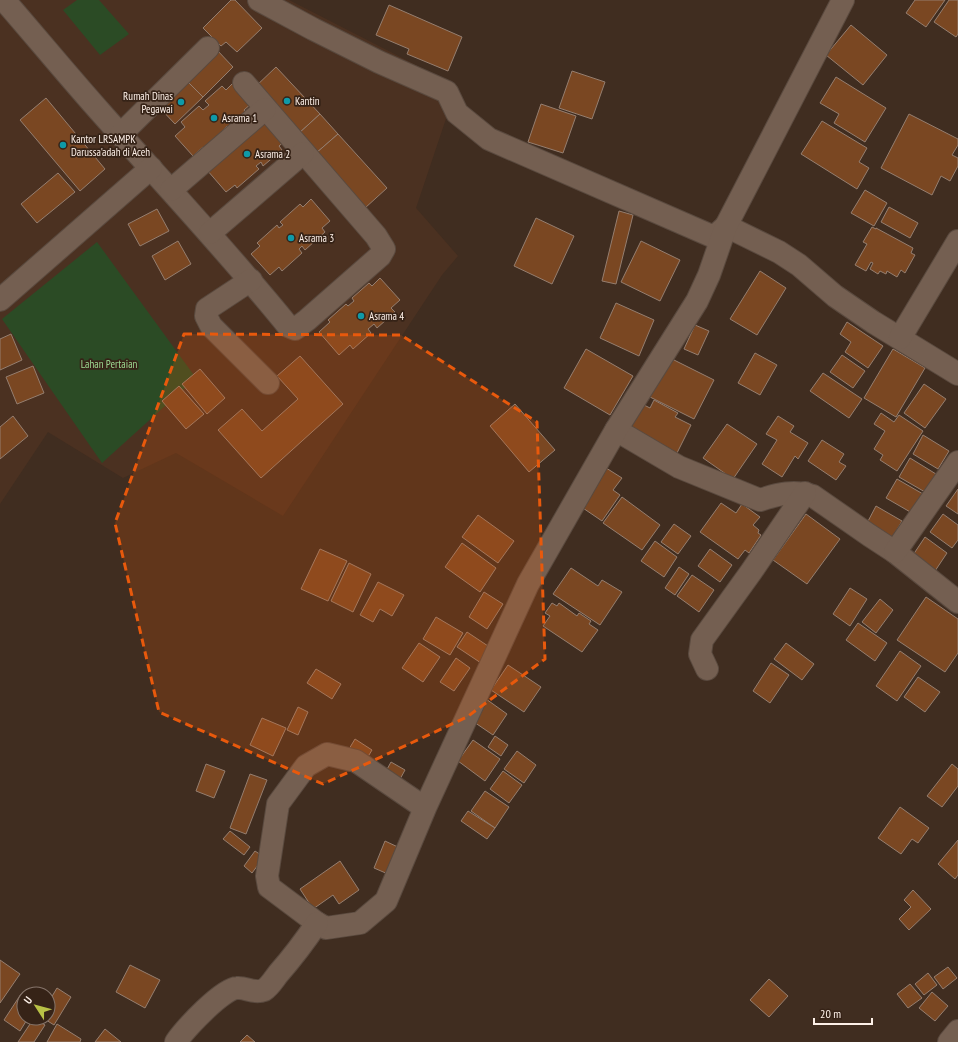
<svg xmlns="http://www.w3.org/2000/svg" width="958" height="1042" font-family="'PT Sans Narrow',sans-serif">
  <style>
    .built { fill: #4b3121 }
    .green { fill: #2b4b25 }
    .building { fill: #7a4722; stroke: #957e6f }
    .lines { fill: none; stroke-linecap: round; stroke-linejoin: round }
    .street-casing { stroke: #5a4a3f; stroke-width: 24 }
    .street { stroke: #745f51; stroke-width: 22 }
    .marked { fill: #e8590c; fill-opacity: 0.2; stroke: #e8590c; stroke-width: 3; stroke-dasharray: 8 5; stroke-linejoin: round }
    .culture-dot { fill: #0f9aa8; stroke: #362317; stroke-width: 1.5 }
    .labels { text-anchor: middle; dominant-baseline: central; stroke-width: 3.5; stroke-linejoin: round; paint-order: stroke }
    .poi-label { font-size: 11px; fill: #fef1e9; stroke: #362317; text-anchor: start }
    .park-label { font-size: 11px; fill: #9bd991; stroke: #362317 }
  </style>
  <rect width="100%" height="100%" fill="#402d20"/>
  <polygon class="built" points="0,0 289,0 457,86 416,208 458,256 442,275 283,516 176,453 123,478 48,432 0,504"/>
  <g class="green">
    <polygon points="77,0 99,0 129,34 100,55 63,10"/>
    <polygon points="97,242 196,378 102,463 2,319"/>
  </g>
  <g class="building">
    <polygon points="231,0 235,0 262,28 237,52 226,42 221,46 203,28"/>
    <polygon points="915,0 945,0 926,27 906,13"/>
    <polygon points="949,0 958,0 958,34 956,37 934,22"/>
    <polygon points="389,5 462,37 448,71 407,54 409,49 376,35"/>
    <polygon points="851,25 887,55 863,85 826,55"/>
    <polygon points="217,50 233,67 203,97 186,80"/>
    <polygon points="276,67 320,114 297,135 254,88"/>
    <polygon points="572,71 605,82 592,119 559,108"/>
    <polygon points="836,77 886,108 865,142 834,123 839,114 820,103"/>
    <polygon points="186,80 203,97 175,124 159,107"/>
    <polygon points="233,83 252,103 244,110 247,114 230,129 227,126 222,131 224,133 206,150 203,147 193,156 175,136 185,127 181,122 199,106 203,110 209,105 205,101 222,86 226,90"/>
    <polygon points="46,98 105,169 80,191 20,120"/>
    <polygon points="541,104 576,116 563,153 528,142"/>
    <polygon points="320,114 338,134 315,154 297,135"/>
    <polygon points="909,114 958,139 958,145 952,155 958,158 958,166 950,181 941,176 932,195 881,168"/>
    <polygon points="268,117 287,139 279,146 282,150 263,166 261,162 256,166 259,169 237,188 235,185 226,192 207,170"/>
    <polygon points="822,121 867,148 859,162 869,168 857,189 801,154"/>
    <polygon points="338,134 387,188 365,208 315,154"/>
    <polygon points="58,173 75,192 37,223 21,204"/>
    <polygon points="865,190 887,203 874,226 851,213"/>
    <polygon points="311,199 330,221 322,228 325,232 305,250 302,246 299,249 302,253 282,271 279,267 270,275 251,254 260,246 257,243 277,225 279,228 283,225 280,222 300,204 303,207"/>
    <polygon points="889,207 918,223 910,238 881,222"/>
    <polygon points="157,209 169,231 140,246 128,224"/>
    <polygon points="619,211 633,215 616,284 602,281"/>
    <polygon points="536,218 574,236 552,284 514,266"/>
    <polygon points="872,227 876,229 876,228 913,248 911,253 915,255 905,273 901,270 897,277 887,271 886,274 880,271 878,274 870,269 873,263 871,262 866,271 855,265 867,244 863,242"/>
    <polygon points="178,241 191,264 165,280 152,256"/>
    <polygon points="641,241 680,260 660,301 621,282"/>
    <polygon points="760,271 786,288 757,335 730,319"/>
    <polygon points="380,278 400,300 391,308 395,312 377,328 374,324 368,329 371,333 353,349 350,345 339,355 319,332 330,322 328,320 346,304 348,306 354,301 352,298 369,283 372,286"/>
    <polygon points="616,303 654,320 639,356 600,338"/>
    <polygon points="847,322 883,346 868,368 845,352 851,342 840,334"/>
    <polygon points="695,325 709,331 698,355 684,349"/>
    <polygon points="11,334 22,360 0,370 0,339"/>
    <polygon points="586,349 633,376 610,415 564,388"/>
    <polygon points="893,349 925,368 896,417 864,398"/>
    <polygon points="755,353 777,365 760,395 738,383"/>
    <polygon points="842,355 865,371 853,388 830,372"/>
    <polygon points="300,356 343,404 261,478 218,430 242,409 262,431 298,399 277,376"/>
    <polygon points="670,358 714,380 694,419 650,397"/>
    <polygon points="33,366 44,393 17,404 6,377"/>
    <polygon points="200,369 225,398 207,414 182,384"/>
    <polygon points="823,373 862,399 849,418 810,391"/>
    <polygon points="924,384 946,399 925,428 904,413"/>
    <polygon points="179,386 204,414 186,429 162,401"/>
    <polygon points="654,400 678,413 675,417 691,425 677,453 624,430 638,402 650,408"/>
    <polygon points="515,404 555,450 529,472 490,426"/>
    <polygon points="881,413 894,422 899,415 923,431 897,471 880,460 883,455 874,449 885,431 874,424"/>
    <polygon points="13,416 28,436 0,459 0,427"/>
    <polygon points="778,416 794,426 790,432 808,443 798,459 795,456 782,477 762,464 777,440 766,434"/>
    <polygon points="727,424 757,444 733,479 703,458"/>
    <polygon points="923,435 949,451 938,469 913,454"/>
    <polygon points="822,440 844,454 839,462 846,466 836,480 808,461"/>
    <polygon points="910,458 936,474 925,492 899,477"/>
    <polygon points="603,466 622,478 613,490 620,495 602,521 577,504"/>
    <polygon points="897,479 923,494 912,513 886,498"/>
    <polygon points="958,489 958,514 946,506"/>
    <polygon points="622,497 660,525 642,550 603,523"/>
    <polygon points="721,503 736,513 742,504 760,517 753,525 759,530 758,533 761,535 749,553 745,550 738,559 700,532"/>
    <polygon points="876,506 902,521 891,540 866,525"/>
    <polygon points="806,514 840,539 807,584 773,560"/>
    <polygon points="943,514 958,525 958,540 952,548 930,532"/>
    <polygon points="478,515 514,541 498,563 462,537"/>
    <polygon points="674,524 691,536 678,554 661,542"/>
    <polygon points="925,537 947,553 935,571 913,555"/>
    <polygon points="655,541 677,557 664,577 641,561"/>
    <polygon points="462,543 496,568 480,592 445,567"/>
    <polygon points="320,549 347,561 328,601 301,589"/>
    <polygon points="710,549 732,565 720,582 698,566"/>
    <polygon points="349,563 371,574 353,612 331,601"/>
    <polygon points="679,567 689,574 675,595 665,588"/>
    <polygon points="571,568 598,586 602,580 622,592 600,625 553,594"/>
    <polygon points="692,575 714,590 699,612 677,596"/>
    <polygon points="378,582 404,595 392,616 380,609 373,622 360,615"/>
    <polygon points="850,588 867,599 850,626 833,614"/>
    <polygon points="484,592 503,604 487,629 469,617"/>
    <polygon points="926,597 958,619 958,653 945,672 897,640"/>
    <polygon points="880,599 893,610 876,633 862,622"/>
    <polygon points="552,603 557,606 559,603 577,616 579,613 591,621 589,624 598,630 582,652 543,626 550,616 545,613"/>
    <polygon points="436,617 463,633 450,655 423,639"/>
    <polygon points="858,623 887,643 875,661 846,640"/>
    <polygon points="467,632 491,648 481,663 457,647"/>
    <polygon points="419,643 440,657 423,682 402,668"/>
    <polygon points="786,643 814,664 802,680 774,659"/>
    <polygon points="900,651 921,666 897,701 876,686"/>
    <polygon points="456,658 470,668 454,691 440,682"/>
    <polygon points="771,663 789,675 770,703 753,691"/>
    <polygon points="508,665 541,687 524,712 491,690"/>
    <polygon points="316,669 341,684 332,699 307,683"/>
    <polygon points="918,677 940,692 925,712 904,697"/>
    <polygon points="486,699 507,714 493,735 471,720"/>
    <polygon points="298,707 308,712 298,735 287,730"/>
    <polygon points="262,718 286,728 273,756 250,745"/>
    <polygon points="495,736 508,745 501,756 488,747"/>
    <polygon points="355,739 372,750 363,765 346,754"/>
    <polygon points="473,740 500,759 485,781 458,761"/>
    <polygon points="517,751 536,765 524,783 504,769"/>
    <polygon points="391,762 405,770 399,781 385,773"/>
    <polygon points="206,764 225,771 214,798 196,791"/>
    <polygon points="952,764 958,769 958,786 942,807 927,796"/>
    <polygon points="503,771 522,785 509,803 490,789"/>
    <polygon points="250,774 267,780 246,834 230,828"/>
    <polygon points="485,791 509,807 495,828 471,811"/>
    <polygon points="900,807 929,828 918,843 912,839 901,854 878,838"/>
    <polygon points="468,811 495,828 487,839 461,821"/>
    <polygon points="230,831 250,847 244,855 223,839"/>
    <polygon points="958,840 958,875 955,879 938,864"/>
    <polygon points="385,841 400,848 388,874 374,868"/>
    <polygon points="255,851 264,857 252,873 244,866"/>
    <polygon points="340,861 359,890 339,904 333,895 313,909 300,889"/>
    <polygon points="913,890 931,909 909,930 899,919 911,907 904,900"/>
    <polygon points="0,960 20,974 0,1003"/>
    <polygon points="130,965 160,980 145,1008 116,992"/>
    <polygon points="948,967 957,978 943,989 934,977"/>
    <polygon points="928,973 937,985 924,995 915,984"/>
    <polygon points="769,979 788,996 769,1017 750,1000"/>
    <polygon points="910,984 922,998 908,1008 897,994"/>
    <polygon points="57,988 71,997 54,1025 43,1018 48,1018 48,1003"/>
    <polygon points="932,992 948,1006 935,1021 919,1008"/>
    <polygon points="21,994 24,995 24,1018 28,1018 20,1031 4,1020"/>
    <polygon points="34,1018 45,1025 34,1042 18,1042"/>
    <polygon points="57,1024 81,1039 80,1042 47,1042"/>
    <polygon points="105,1029 121,1042 95,1042"/>
    <polygon points="247,1035 255,1042 240,1042"/>
  </g>
  <g class="lines">
    <g class="street-casing">
      <g id="street">
        <path d="M 4,0 C 37,38 69,77 103,115 C 165,185 229,253 288,326 L 295,329 L 307,320 L 380,256 L 384,249 L 376,236 L 244,83"/>
        <polyline points="259,0 313,29 379,62 447,92 457,113 489,139 714,237 726,226 779,252 799,265 835,296 873,322 958,374"/>
        <polyline points="121,134 208,48"/>
        <polyline points="171,190 265,109"/>
        <polyline points="210,233 303,153"/>
        <polyline points="251,280 207,309 206,316 211,326 268,383"/>
        <polyline points="0,300 151,168"/>
        <polyline points="900,338 958,241"/>
        <path d="M 616,430 L 679,467 L 760,500 C 778,494 794,490 813,496 L 869,535 L 895,552 L 958,602"/>
        <polyline points="895,552 958,462"/>
        <polyline points="707,669 700,654 702,640 751,572 805,493"/>
        <polyline points="425,808 356,761 327,754 306,766 278,804 267,876 269,887 317,923 326,928 360,923 386,901 425,808 528,584 616,430 697,301 709,275 726,226 843,0"/>
        <path d="M 176,1042 C 185,1029 222,989 237,988 C 246,987 254,994 264,990 C 270,986 274,979 278,974 C 292,958 305,941 317,923"/>
        <polyline points="949,1042 958,1031"/>
      </g>
    </g>
    <use href="#street" class="street"/>
  </g>
  <path class="marked" d="M 184,334 L 401,335 L 537,422 L 545,659 L 467,717 L 323,784 L 159,712 L 115,523 Z"/>
  <g class="culture-dot">
    <circle cx="287" cy="101" r="4"/>
    <circle cx="181" cy="102" r="4"/>
    <circle cx="214" cy="118" r="4"/>
    <circle cx="63" cy="145" r="4"/>
    <circle cx="247" cy="154" r="4"/>
    <circle cx="291" cy="238" r="4"/>
    <circle cx="361" cy="316" r="4"/>
  </g>
  <g class="labels">
    <g class="poi-label">
      <text x="173" y="96" text-anchor="end">Rumah Dinas<tspan x="173" dy="13">Pegawai</tspan></text>
      <text x="295" y="101">Kantin</text>
      <text x="222" y="118">Asrama 1</text>
      <text x="71" y="139">Kantor LRSAMPK<tspan x="71" dy="13">Darussa'adah di Aceh</tspan></text>
      <text x="255" y="154">Asrama 2</text>
      <text x="299" y="238">Asrama 3</text>
      <text x="369" y="316">Asrama 4</text>
    </g>
    <g class="park-label">
      <text x="109" y="364">Lahan Pertaian</text>
    </g>
  </g>
  <g transform="translate(36 1006) rotate(306)"><circle r="19" fill="#362317" stroke="#86756b"/>
  <path d="M0-3L7 15L0 10L-7 15Z" fill="#b9c146"/>
  <text y="-6" font-size="11" font-weight="bold" text-anchor="middle" fill="#fef1e9">U</text>
  </g>
  <path d="M814 1018v6h58v-6" fill="none" stroke="#fef1e9" stroke-width="2"/>
  <text x="820" y="1018" font-size="12" fill="#fef1e9" stroke="#362317" stroke-width="3" paint-order="stroke">20 m</text>
</svg>
